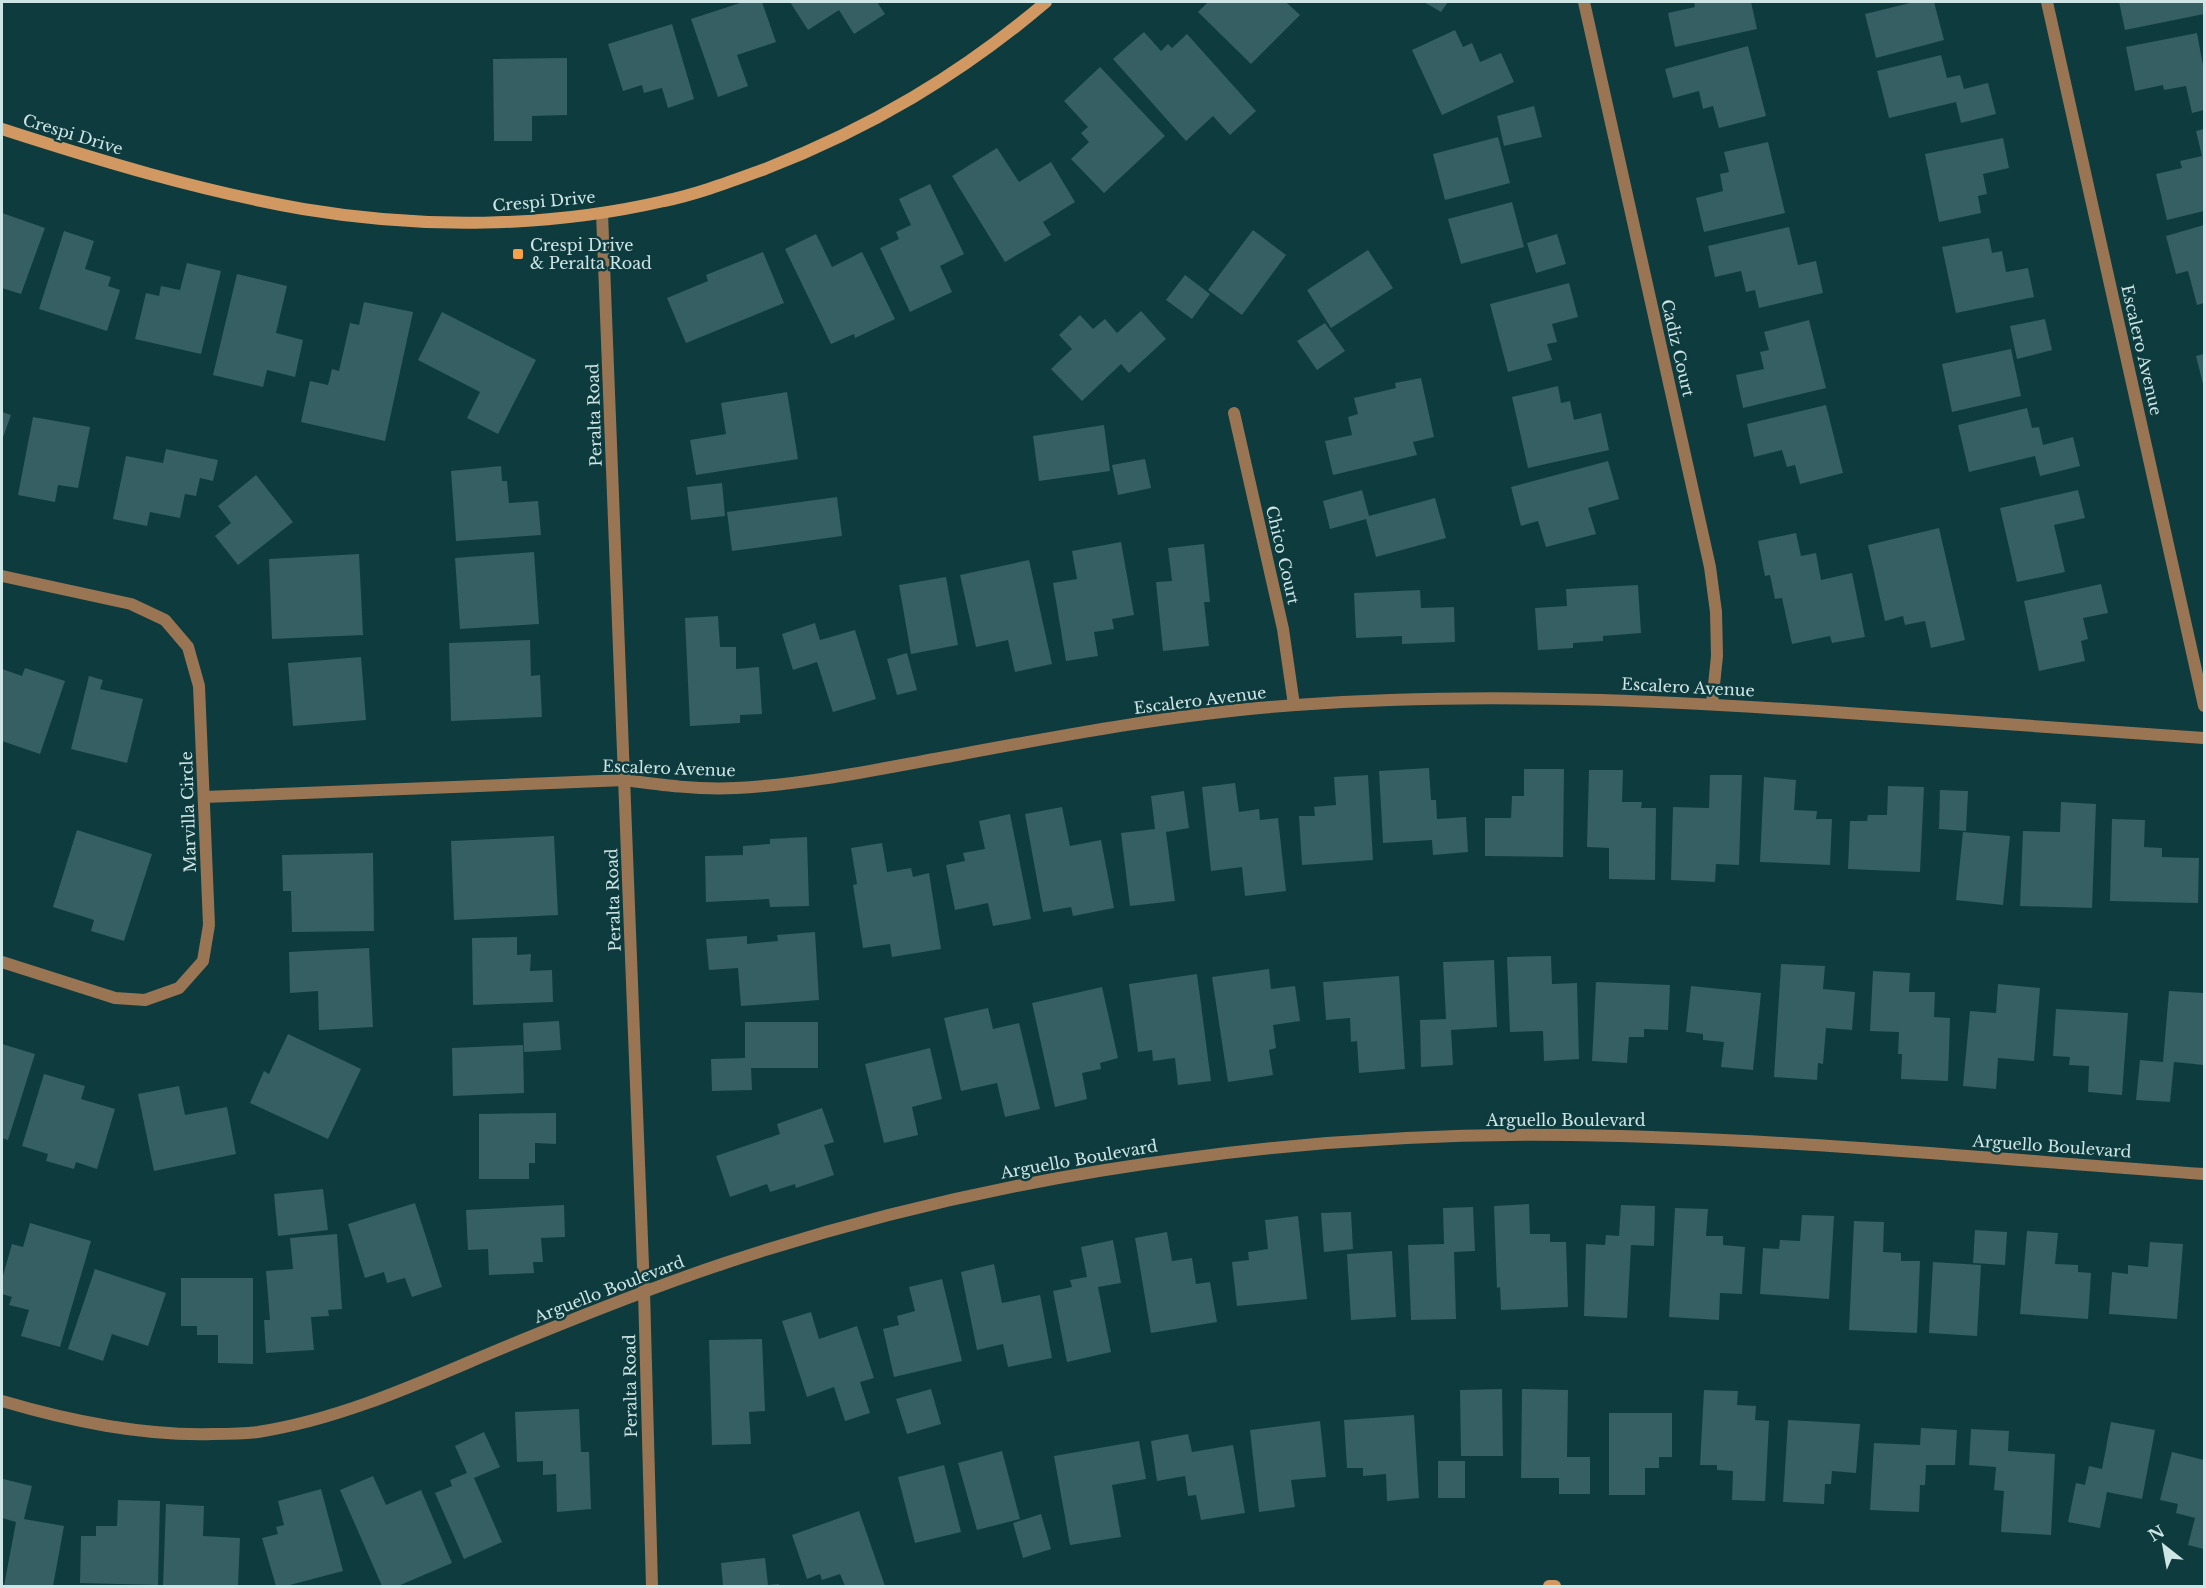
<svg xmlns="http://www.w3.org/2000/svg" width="2206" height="1588" font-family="'Libre Baskerville',serif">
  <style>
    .building { fill: #355f62 }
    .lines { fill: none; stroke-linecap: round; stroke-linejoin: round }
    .street { stroke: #997553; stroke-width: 12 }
    .secondary { stroke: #d29861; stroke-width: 12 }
    .poi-dot { fill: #f7a248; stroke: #0e3b3e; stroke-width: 2 }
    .labels { text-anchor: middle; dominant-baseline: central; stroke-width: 5; stroke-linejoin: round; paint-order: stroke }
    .street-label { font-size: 16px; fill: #cee5e6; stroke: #0e3b3e }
    .poi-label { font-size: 16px; fill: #cee5e6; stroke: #0e3b3e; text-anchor: start }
  </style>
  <rect width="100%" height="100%" fill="#0e3b3e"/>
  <g class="building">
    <polygon points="743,2 762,2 776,42 737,55 748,86 718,97 691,19"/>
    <polygon points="790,2 877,2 885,14 854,34 839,10 808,30"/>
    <polygon points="1208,2 1286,2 1300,15 1251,64 1198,12"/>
    <polygon points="1424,2 1448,2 1441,12"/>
    <polygon points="1694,2 1751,2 1757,29 1675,47 1668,13 1695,7"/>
    <polygon points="1914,2 1934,2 1944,40 1876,58 1865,14"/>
    <polygon points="2119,2 2204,2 2204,14 2125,30"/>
    <polygon points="672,24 694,99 668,108 662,88 644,93 642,85 623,91 608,44"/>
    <polygon points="1455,30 1463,47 1472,43 1480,62 1501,53 1514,82 1442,115 1412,50"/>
    <polygon points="1144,32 1161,51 1168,44 1172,48 1187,34 1256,111 1230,135 1213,116 1186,141 1113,59"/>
    <polygon points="2197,33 2204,71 2204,110 2192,113 2186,86 2164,90 2163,85 2135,91 2126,47"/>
    <polygon points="1748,46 1766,116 1719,128 1713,106 1703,109 1699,91 1673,98 1665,69"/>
    <polygon points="1941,55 1947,78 1960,75 1964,89 1988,83 1996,114 1961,123 1956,102 1889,118 1877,71"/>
    <polygon points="567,58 567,115 532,116 532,141 494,141 493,59"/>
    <polygon points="1100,67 1165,136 1104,193 1071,159 1089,142 1081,133 1088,127 1064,101"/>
    <polygon points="1534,106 1542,137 1504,146 1497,116"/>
    <polygon points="2204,129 2204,211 2167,220 2156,174 2182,168 2180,161 2202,156 2196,131"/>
    <polygon points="1498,137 1510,183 1445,200 1433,154"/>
    <polygon points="2003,138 2009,168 1983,174 1987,194 1978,196 1981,213 1939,222 1925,154"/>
    <polygon points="1768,142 1785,213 1704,232 1696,198 1723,191 1720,174 1729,172 1724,152"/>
    <polygon points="997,148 1019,182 1051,162 1075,202 1043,222 1051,235 1005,262 952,176"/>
    <polygon points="930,184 964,254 940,266 952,292 910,312 880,248 899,239 896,232 911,225 899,199"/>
    <polygon points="1512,202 1524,247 1461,264 1448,219"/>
    <polygon points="2,213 45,228 21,294 2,288"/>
    <polygon points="2204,225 2204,303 2197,305 2188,271 2176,274 2166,236"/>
    <polygon points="1789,227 1798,265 1816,261 1823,293 1759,308 1755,290 1746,292 1741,271 1715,277 1708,246"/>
    <polygon points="1253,230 1286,255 1242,315 1208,290"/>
    <polygon points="64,231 94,241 85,269 111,277 108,286 120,290 107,331 39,309"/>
    <polygon points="816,234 832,267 862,252 895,319 855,338 854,334 831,344 785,249"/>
    <polygon points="1557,234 1566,264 1536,273 1527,243"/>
    <polygon points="1989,238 1992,253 2002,251 2006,272 2028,268 2034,297 1956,313 1942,247"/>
    <polygon points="1368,250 1393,288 1331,328 1307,290"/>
    <polygon points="763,252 784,303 686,343 667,298 708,281 706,275"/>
    <polygon points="187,263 221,271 201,354 135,339 146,293 159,296 161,286 180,290"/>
    <polygon points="237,274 287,286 276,333 303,340 295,377 267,370 263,387 213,375"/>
    <polygon points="1185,275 1210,294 1192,319 1166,300"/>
    <polygon points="1569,283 1578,317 1552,324 1557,342 1547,344 1552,360 1508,372 1490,304"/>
    <polygon points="364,302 413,312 385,441 301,422 310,381 328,385 332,369 339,371 350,323 359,325"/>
    <polygon points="1141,311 1166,339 1129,373 1121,364 1082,401 1051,369 1072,349 1059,335 1080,315 1093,329 1105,319 1117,333"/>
    <polygon points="442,312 536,360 498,434 467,418 480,392 418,360"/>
    <polygon points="2045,319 2052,350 2017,359 2010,326"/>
    <polygon points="1809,320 1826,388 1743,408 1736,375 1764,369 1760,352 1769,350 1764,332"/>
    <polygon points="1325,323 1345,351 1317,370 1297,341"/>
    <polygon points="2011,349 2021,396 1952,412 1942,364"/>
    <polygon points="2204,354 2204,388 2196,356"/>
    <polygon points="1421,378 1434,437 1413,442 1417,455 1333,475 1325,441 1352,435 1348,417 1358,414 1354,398 1396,388 1395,383"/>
    <polygon points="1558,386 1561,403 1570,401 1574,420 1601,413 1609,450 1528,468 1512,397"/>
    <polygon points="787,392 798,459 696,475 690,440 726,434 721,403"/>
    <polygon points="1826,405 1843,473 1800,484 1795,465 1787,467 1782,450 1754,457 1747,424"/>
    <polygon points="2027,408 2032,428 2039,427 2043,445 2073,437 2080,466 2040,476 2035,456 1969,472 1958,425"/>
    <polygon points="2,412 11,415 2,440"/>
    <polygon points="33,417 90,427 78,488 58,485 55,502 18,495"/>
    <polygon points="1104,425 1110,471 1039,481 1033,436"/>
    <polygon points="166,449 218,460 213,481 200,478 196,496 185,494 180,518 150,512 147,526 113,519 126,456 163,463"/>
    <polygon points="1145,459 1151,488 1118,495 1112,465"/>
    <polygon points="1608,461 1619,499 1588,508 1596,534 1546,547 1538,521 1521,526 1511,487"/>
    <polygon points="501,466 502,481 507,481 509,503 538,501 541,535 456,541 451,471"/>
    <polygon points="256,475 293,522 238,565 215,536 231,523 218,506"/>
    <polygon points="722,483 725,516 691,520 687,487"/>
    <polygon points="1362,490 1369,516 1435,498 1446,538 1376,557 1366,519 1330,529 1323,501"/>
    <polygon points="2078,490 2085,518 2054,525 2065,572 2017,582 2000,508"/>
    <polygon points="837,497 842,536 732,551 727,512"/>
    <polygon points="1939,528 1965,640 1931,648 1925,621 1905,625 1903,616 1885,621 1868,545"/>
    <polygon points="1796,533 1801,556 1816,553 1821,580 1852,573 1865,637 1832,643 1830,636 1792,644 1782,598 1775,599 1770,575 1765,576 1758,541"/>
    <polygon points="1121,542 1134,615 1112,619 1114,629 1094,632 1098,656 1066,661 1053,583 1077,579 1072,551"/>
    <polygon points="1204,544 1210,602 1204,602 1209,646 1163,651 1156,582 1172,581 1168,548"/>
    <polygon points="534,552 539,624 460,629 455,558"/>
    <polygon points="359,554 363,635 272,639 269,559"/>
    <polygon points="1029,560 1052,664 1015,672 1008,640 976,647 960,575"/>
    <polygon points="946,577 958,645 911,654 899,585"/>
    <polygon points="2101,584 2108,613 2083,618 2088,639 2081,641 2085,661 2039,671 2024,601"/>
    <polygon points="1638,585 1641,633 1603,636 1603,641 1573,643 1573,648 1538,650 1535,608 1567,606 1566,589"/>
    <polygon points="1420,590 1421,608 1454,607 1455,642 1402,644 1402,636 1356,638 1354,593"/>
    <polygon points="718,616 720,647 736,647 736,669 759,667 762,714 740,715 740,723 690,726 685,618"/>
    <polygon points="815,623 820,640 855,630 876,699 833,712 817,662 793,670 782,634"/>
    <polygon points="530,640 531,676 540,675 542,717 451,721 449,643"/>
    <polygon points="907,653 917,690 897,695 887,659"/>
    <polygon points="361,657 366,720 293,726 288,663"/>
    <polygon points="25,668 65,681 40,754 2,741 2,669 22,676"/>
    <polygon points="89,676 103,680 100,689 143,699 127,763 71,749"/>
    <polygon points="1429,768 1431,800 1436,800 1437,819 1466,817 1468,852 1433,855 1432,840 1383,843 1379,771"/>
    <polygon points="1524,769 1564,769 1563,857 1485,856 1485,818 1511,818 1512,796 1524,796"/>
    <polygon points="1589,770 1623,770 1622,802 1642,802 1641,808 1656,808 1655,880 1609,879 1609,848 1587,847"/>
    <polygon points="1368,775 1373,860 1302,865 1299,816 1315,816 1314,807 1336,805 1334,777"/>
    <polygon points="1710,775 1742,775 1739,865 1716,864 1715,882 1671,880 1673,807 1709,808"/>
    <polygon points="1764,777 1796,780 1794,810 1817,811 1816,819 1832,819 1830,865 1760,862"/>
    <polygon points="1235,783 1239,812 1259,809 1260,820 1278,818 1286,891 1245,896 1242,867 1211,871 1202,787"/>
    <polygon points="1888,786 1924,787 1920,872 1848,869 1850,821 1867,821 1868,815 1887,815"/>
    <polygon points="1940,790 1968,791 1966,831 1939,829"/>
    <polygon points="1184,791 1189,828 1166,832 1175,901 1130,906 1121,833 1155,829 1151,796"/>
    <polygon points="2061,802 2096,804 2092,908 2020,906 2023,831 2060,832"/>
    <polygon points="1062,807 1070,846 1101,840 1114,908 1073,916 1071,907 1043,912 1025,814"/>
    <polygon points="1010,814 1031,919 993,926 988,903 955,910 946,865 965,861 963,853 985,849 979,821"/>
    <polygon points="2112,819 2145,820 2144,847 2162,848 2162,857 2199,858 2198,903 2110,901"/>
    <polygon points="77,830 152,854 124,941 91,931 94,920 53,907"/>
    <polygon points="1963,832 2010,836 2003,905 1956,900"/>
    <polygon points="554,836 558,915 454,920 451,841"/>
    <polygon points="807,837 809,906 770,907 769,899 706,902 705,856 743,855 743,846 770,844 770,839"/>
    <polygon points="882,843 887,872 911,868 913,877 929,873 941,949 892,957 890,944 863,948 853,885 857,884 851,848"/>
    <polygon points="373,853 374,931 292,932 291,891 283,891 282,855"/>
    <polygon points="815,932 819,1000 741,1006 738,968 709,970 706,939 747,936 747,944 778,941 777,935"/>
    <polygon points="517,937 517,955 531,954 530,971 552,970 553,1002 473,1005 472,938"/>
    <polygon points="369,948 373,1027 319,1030 318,991 290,993 289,952"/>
    <polygon points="1551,956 1552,984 1577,983 1579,1059 1544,1061 1543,1031 1510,1032 1507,957"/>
    <polygon points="1494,960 1497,1027 1451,1030 1453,1065 1421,1067 1420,1020 1446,1019 1443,962"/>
    <polygon points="1781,964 1825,966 1823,989 1855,992 1852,1030 1826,1028 1823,1064 1818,1063 1817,1080 1774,1077"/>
    <polygon points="1269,969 1271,989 1295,986 1300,1021 1273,1025 1276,1048 1269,1050 1273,1075 1228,1082 1212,977"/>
    <polygon points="1873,971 1910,973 1909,992 1935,992 1934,1017 1950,1018 1948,1081 1901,1079 1902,1054 1898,1054 1899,1032 1870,1031"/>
    <polygon points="1197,974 1211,1081 1178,1085 1175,1058 1153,1061 1152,1050 1138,1052 1129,984"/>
    <polygon points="1399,976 1405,1069 1359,1073 1357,1041 1351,1042 1350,1018 1326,1020 1323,982"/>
    <polygon points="1596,982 1670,985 1668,1030 1644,1029 1644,1037 1629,1037 1627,1063 1592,1061"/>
    <polygon points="1998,984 2040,988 2034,1061 1998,1058 1996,1089 1963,1086 1970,1011 1996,1013"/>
    <polygon points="1691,986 1761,993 1753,1070 1721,1067 1724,1042 1703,1040 1703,1034 1686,1032"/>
    <polygon points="1102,987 1118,1058 1100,1063 1101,1069 1082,1073 1087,1099 1055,1107 1032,1003"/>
    <polygon points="2169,991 2204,993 2204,1065 2174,1062 2170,1102 2136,1100 2140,1060 2163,1062"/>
    <polygon points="988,1008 993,1029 1019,1023 1040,1109 1005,1117 997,1083 961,1091 944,1018"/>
    <polygon points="2056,1009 2128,1013 2122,1095 2088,1092 2089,1066 2069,1065 2070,1057 2053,1056"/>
    <polygon points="559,1021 561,1050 524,1052 523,1023"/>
    <polygon points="745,1022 818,1022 818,1068 751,1068 752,1090 712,1091 711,1059 745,1058"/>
    <polygon points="288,1034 361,1069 328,1139 250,1103 264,1071 269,1074"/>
    <polygon points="2,1044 35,1054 8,1140 2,1138"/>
    <polygon points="523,1045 524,1093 453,1096 452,1048"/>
    <polygon points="930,1048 942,1099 912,1107 918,1135 884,1143 865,1064"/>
    <polygon points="44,1074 85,1086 81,1099 115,1109 97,1169 76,1162 74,1169 46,1161 48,1154 22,1146"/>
    <polygon points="179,1086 185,1115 227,1107 236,1154 154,1171 138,1094"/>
    <polygon points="822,1108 834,1142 824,1145 834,1175 796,1188 795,1184 770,1192 767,1184 730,1197 716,1156 780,1134 777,1124"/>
    <polygon points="556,1113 556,1144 535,1143 535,1163 529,1163 529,1179 479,1179 479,1114"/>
    <polygon points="323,1189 328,1230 278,1236 274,1194"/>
    <polygon points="415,1203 442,1287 412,1297 405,1278 387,1283 384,1272 365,1278 348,1224"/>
    <polygon points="1529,1204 1530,1234 1550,1234 1550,1242 1566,1242 1568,1307 1501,1310 1500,1287 1497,1288 1494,1206"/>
    <polygon points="564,1205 565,1237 541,1238 543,1262 533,1262 534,1273 489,1275 488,1249 468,1250 466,1210"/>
    <polygon points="1621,1205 1655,1206 1654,1246 1631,1245 1627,1318 1584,1316 1586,1244 1605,1245 1606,1235 1619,1236"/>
    <polygon points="1473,1207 1475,1251 1454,1252 1456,1319 1411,1320 1408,1245 1444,1244 1443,1208"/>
    <polygon points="1675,1208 1708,1209 1706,1236 1723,1236 1723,1245 1745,1247 1742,1294 1720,1293 1719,1320 1669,1317"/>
    <polygon points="1351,1212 1353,1249 1324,1252 1321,1213"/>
    <polygon points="1802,1215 1834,1216 1829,1299 1760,1294 1763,1248 1779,1249 1780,1240 1800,1241"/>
    <polygon points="1298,1216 1307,1299 1237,1306 1232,1262 1249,1260 1248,1252 1268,1249 1265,1220"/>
    <polygon points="1854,1221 1884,1222 1883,1252 1901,1253 1901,1261 1920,1261 1917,1333 1849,1330"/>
    <polygon points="30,1223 91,1241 60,1347 21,1336 29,1310 9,1305 12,1297 2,1294 2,1279 12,1244 23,1247"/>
    <polygon points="1975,1230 2007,1232 2005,1265 1973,1263"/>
    <polygon points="2027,1231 2058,1233 2055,1264 2078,1265 2078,1272 2091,1273 2088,1319 2020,1314"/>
    <polygon points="1167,1232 1172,1261 1192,1258 1196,1284 1210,1282 1217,1322 1151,1333 1135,1238"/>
    <polygon points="337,1234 342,1309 328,1310 329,1316 311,1317 314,1350 266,1353 264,1320 270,1320 266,1271 293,1269 290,1238"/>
    <polygon points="1113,1240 1121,1283 1098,1287 1111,1352 1067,1362 1053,1291 1072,1287 1070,1280 1087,1277 1081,1247"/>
    <polygon points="2150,1242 2183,1244 2177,1319 2109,1314 2112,1272 2128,1274 2128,1265 2148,1267"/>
    <polygon points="1392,1251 1396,1317 1351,1320 1347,1254"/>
    <polygon points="1933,1262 1981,1265 1977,1336 1929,1333"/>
    <polygon points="994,1264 1002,1303 1040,1295 1052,1358 1008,1367 1003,1344 977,1350 961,1272"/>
    <polygon points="95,1269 166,1293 148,1346 112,1334 103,1361 68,1349"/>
    <polygon points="181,1278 253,1278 253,1364 218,1363 218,1335 197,1335 197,1326 181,1326"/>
    <polygon points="942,1279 962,1361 894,1377 883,1329 899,1325 897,1316 915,1311 909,1287"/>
    <polygon points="811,1312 819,1339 857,1326 874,1378 860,1382 870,1413 845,1421 834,1387 807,1397 782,1321"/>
    <polygon points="762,1339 765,1411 749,1412 751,1444 712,1445 709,1340"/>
    <polygon points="931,1389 941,1424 907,1434 896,1399"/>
    <polygon points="1502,1389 1503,1456 1461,1456 1460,1390"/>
    <polygon points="1522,1389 1568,1390 1567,1457 1590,1457 1590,1494 1559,1494 1559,1478 1521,1478"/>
    <polygon points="1704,1390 1738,1391 1737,1405 1756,1406 1755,1420 1769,1421 1765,1501 1732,1500 1733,1471 1717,1470 1717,1465 1700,1465"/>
    <polygon points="579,1409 581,1452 589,1452 591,1509 557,1512 556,1474 543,1475 543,1461 517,1462 515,1412"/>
    <polygon points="1609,1413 1672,1413 1672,1457 1659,1457 1659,1468 1645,1468 1645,1495 1609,1495"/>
    <polygon points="1414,1415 1419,1498 1387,1501 1386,1474 1363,1476 1363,1468 1347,1468 1344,1420"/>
    <polygon points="1788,1420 1860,1424 1856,1473 1832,1471 1831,1484 1825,1484 1824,1504 1783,1502"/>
    <polygon points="1320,1421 1326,1477 1291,1480 1295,1507 1259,1512 1250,1430"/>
    <polygon points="2111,1422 2155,1430 2142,1499 2107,1492 2100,1528 2068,1522 2076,1483 2085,1485 2089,1466 2102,1469"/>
    <polygon points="1921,1428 1957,1430 1955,1465 1926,1465 1925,1485 1920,1485 1919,1512 1870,1510 1874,1443 1920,1445"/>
    <polygon points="1971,1429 2009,1431 2008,1451 2055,1454 2051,1535 2001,1532 2004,1491 1994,1490 1996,1467 1969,1465"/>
    <polygon points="484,1432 500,1467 474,1478 502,1542 464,1559 435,1493 452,1486 450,1480 467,1473 455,1446"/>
    <polygon points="1188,1434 1192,1452 1233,1445 1245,1513 1201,1520 1196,1495 1188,1496 1185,1476 1157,1481 1151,1441"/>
    <polygon points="1139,1441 1146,1479 1112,1485 1121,1537 1070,1545 1054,1456"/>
    <polygon points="1002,1451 1020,1519 977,1530 958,1463"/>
    <polygon points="2172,1452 2204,1460 2204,1549 2188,1545 2195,1518 2176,1513 2178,1504 2160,1500"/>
    <rect x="1438" y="1461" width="27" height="37"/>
    <polygon points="944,1465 961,1532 915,1543 898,1477"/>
    <polygon points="373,1476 386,1505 421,1490 452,1563 398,1586 382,1586 340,1490"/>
    <polygon points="3,1479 32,1486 24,1519 64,1526 53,1586 4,1586 16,1522 2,1518"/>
    <polygon points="321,1489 343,1571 286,1586 276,1586 262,1538 278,1534 276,1527 284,1525 278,1501"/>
    <polygon points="118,1500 160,1501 158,1585 80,1583 81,1536 96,1536 96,1526 117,1526"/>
    <polygon points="166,1504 204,1506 203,1536 240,1538 238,1586 163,1586"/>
    <polygon points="859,1511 885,1586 845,1586 840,1574 822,1580 820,1574 807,1579 792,1535"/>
    <polygon points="1041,1514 1051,1549 1023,1558 1013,1523"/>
    <polygon points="765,1558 768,1585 779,1584 779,1586 723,1586 721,1563"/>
  </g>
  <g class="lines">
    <g class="street">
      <polyline points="1584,2 1710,567 1716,612 1717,656 1712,704"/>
      <polyline points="2047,2 2204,706"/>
      <polyline points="602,213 644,1291 652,1586"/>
      <polyline points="1234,413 1283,629 1294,705"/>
      <polyline points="2,576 131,604 165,620 188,647 199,686 209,925 203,961 179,988 145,1000 115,998 2,962"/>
      <path d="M 204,797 L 625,780 C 661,785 699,790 736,788 C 811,784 883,768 957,755 C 1069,734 1182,713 1296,705 C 1485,691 1674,701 1862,714 C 1976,722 2090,730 2204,738"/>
      <path d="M 2,1401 C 70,1421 141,1436 213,1434 C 228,1434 243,1434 258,1432 C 341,1419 417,1384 493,1352 C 570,1320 647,1289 725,1263 C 876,1213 1031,1178 1188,1158 C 1315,1141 1444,1133 1572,1135 C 1783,1138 1994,1159 2204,1174"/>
    </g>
    <g class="secondary">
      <path d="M 2,129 C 101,161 200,191 303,209 C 422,229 547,228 664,201 C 698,194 732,181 765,169 C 870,128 960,75 1046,2"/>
      <polyline points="1549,1586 1555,1586"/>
    </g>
  </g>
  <rect class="poi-dot" x="512" y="248" width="12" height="12" rx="3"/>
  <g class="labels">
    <g class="street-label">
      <text transform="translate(73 134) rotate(17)">Crespi Drive</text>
      <text transform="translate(544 201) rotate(-5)">Crespi Drive</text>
      <text transform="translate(1678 348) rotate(77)">Cadiz Court</text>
      <text transform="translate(2142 350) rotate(77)">Escalero Avenue</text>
      <text transform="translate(594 415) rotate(-92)">Peralta Road</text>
      <text transform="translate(1283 555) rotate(77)">Chico Court</text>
      <text transform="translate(1688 687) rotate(3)">Escalero Avenue</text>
      <text transform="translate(1200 700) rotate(-7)">Escalero Avenue</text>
      <text transform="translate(669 768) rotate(2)">Escalero Avenue</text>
      <text transform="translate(188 812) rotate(-92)">Marvilla Circle</text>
      <text transform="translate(613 900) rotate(-92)">Peralta Road</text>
      <text x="1566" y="1120">Arguello Boulevard</text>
      <text transform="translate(2052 1146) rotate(4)">Arguello Boulevard</text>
      <text transform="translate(1079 1159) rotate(-10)">Arguello Boulevard</text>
      <text transform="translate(609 1289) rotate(-21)">Arguello Boulevard</text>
      <text transform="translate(630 1386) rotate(-91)">Peralta Road</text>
    </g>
    <g class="poi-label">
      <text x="530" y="245">Crespi Drive<tspan x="530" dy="18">&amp; Peralta Road</tspan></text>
    </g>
  </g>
  <rect width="2206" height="1588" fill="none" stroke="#cee5e6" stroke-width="6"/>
  <g transform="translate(2164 1546) rotate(329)" stroke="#0e3b3e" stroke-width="4.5" paint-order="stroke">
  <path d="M0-4.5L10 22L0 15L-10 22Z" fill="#cee5e6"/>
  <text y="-9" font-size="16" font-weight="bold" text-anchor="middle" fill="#cee5e6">N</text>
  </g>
</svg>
